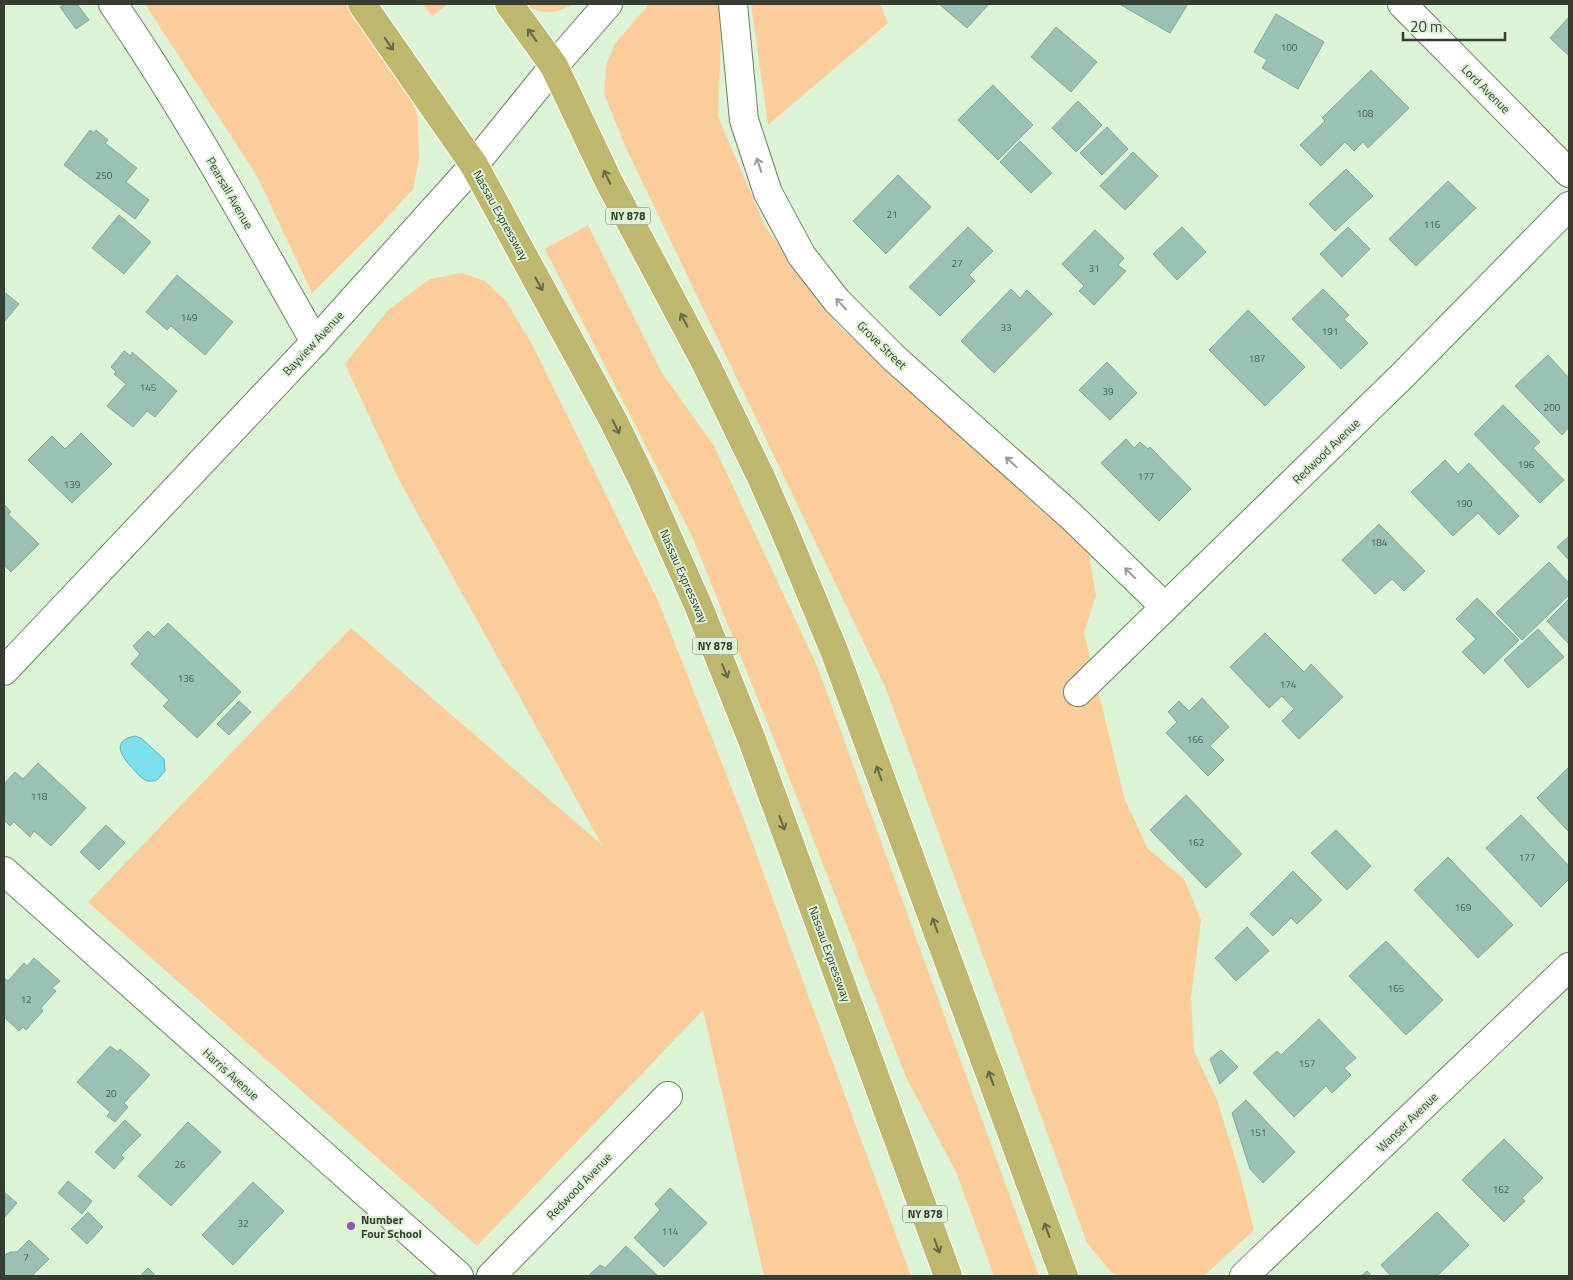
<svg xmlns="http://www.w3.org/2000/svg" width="1573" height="1280" font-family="'Titillium Web',sans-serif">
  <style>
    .green { fill: #facd9a }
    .water { fill: #7be0ee; stroke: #66afb6 }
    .building { fill: #9ac2b4; stroke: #83aa9d }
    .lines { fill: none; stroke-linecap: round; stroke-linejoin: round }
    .minor-casing { stroke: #6b8065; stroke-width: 30 }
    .highway-casing { stroke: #fff; stroke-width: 30 }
    .minor { stroke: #fff; stroke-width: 28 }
    .highway { stroke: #beb86d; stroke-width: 28 }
    .oneway { stroke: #666947 }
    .oneway2 { stroke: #9a9e99 }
    .poi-dot { fill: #9550c4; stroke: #dcf3d5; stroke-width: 2 }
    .labels { text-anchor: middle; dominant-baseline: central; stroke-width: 4; stroke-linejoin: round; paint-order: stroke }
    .number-label { font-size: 10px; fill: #4f5f53 }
    .shield { fill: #dcf3d5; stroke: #687464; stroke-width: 1 }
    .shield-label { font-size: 11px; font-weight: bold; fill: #363e33 }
    .street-label { font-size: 12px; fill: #363e33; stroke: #dcf3d5 }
    .poi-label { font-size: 12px; font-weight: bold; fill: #363e33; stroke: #dcf3d5; text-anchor: start }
  </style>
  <rect width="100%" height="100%" fill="#dcf3d5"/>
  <g class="green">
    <polygon points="145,4 352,4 408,89 418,117 419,159 413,189 381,224 312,293 257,176"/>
    <polygon points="422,4 448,4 432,16"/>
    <path d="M 522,4 L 574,4 C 552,15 544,15 522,4 Z"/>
    <polygon points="649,4 722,4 718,117 766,228 838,325 1088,550 1096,595 1084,633 1125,800 1148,849 1184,879 1201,920 1191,998 1194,1051 1217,1100 1239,1171 1254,1230 1204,1276 1118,1276 1111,1272 1087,1243 887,691 626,148 604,94 606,66 615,44"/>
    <polygon points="751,4 880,4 888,23 768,125"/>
    <polygon points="588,225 662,373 714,446 818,668 1039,1276 994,1276 957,1174 906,1077 772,734 692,536 545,249"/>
    <polygon points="462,273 485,281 506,301 533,346 659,603 741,812 911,1276 764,1276 703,1010 477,1246 88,902 351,628 602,845 400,482 345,364 388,310 430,279"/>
  </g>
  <path class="water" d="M 135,736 L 141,738 L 164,759 L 165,771 L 157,780 C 153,781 150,782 145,780 C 141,778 137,773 134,770 C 123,758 109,741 135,736 Z"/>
  <g class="building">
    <polygon points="65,4 77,4 89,20 76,29 60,7"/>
    <polygon points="939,4 989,4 967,28"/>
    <polygon points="1122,4 1188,4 1170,33 1121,5"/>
    <polygon points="1276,14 1324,42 1298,89 1262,68 1267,60 1254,52"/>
    <polygon points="1569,17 1569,56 1550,38"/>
    <polygon points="1056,27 1097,62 1071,92 1031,57"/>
    <polygon points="1371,70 1409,108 1368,148 1363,142 1354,151 1345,142 1321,166 1300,145 1325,121 1322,118"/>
    <polygon points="993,85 1033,125 998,160 958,120"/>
    <polygon points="1078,101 1102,125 1076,152 1052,128"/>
    <polygon points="1107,127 1128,149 1102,175 1080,153"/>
    <polygon points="90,130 94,133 96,130 108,140 105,143 137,168 126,182 149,200 135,219 64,165"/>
    <polygon points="1020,141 1052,173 1031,193 1000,162"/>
    <polygon points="1133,152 1158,176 1125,210 1100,186"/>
    <polygon points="1346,169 1373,196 1335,231 1309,204"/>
    <polygon points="898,175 931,207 886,254 853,221"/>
    <polygon points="1448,181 1476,208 1416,266 1389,239"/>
    <polygon points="119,215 151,242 124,274 92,248"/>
    <polygon points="968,227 993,251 969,275 975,281 940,316 909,287"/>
    <polygon points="1182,227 1206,252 1177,280 1153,254"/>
    <polygon points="1348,227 1370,249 1342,277 1320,254"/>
    <polygon points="1095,230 1124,258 1118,265 1126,271 1094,305 1079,291 1084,286 1062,264"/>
    <polygon points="177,275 233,322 205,355 171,326 167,330 146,312"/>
    <polygon points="1011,289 1020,298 1027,290 1052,314 994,373 961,341"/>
    <polygon points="1323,289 1349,315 1344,319 1368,343 1341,369 1292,319"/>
    <polygon points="4,292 19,304 4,322"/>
    <polygon points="1248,310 1305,367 1265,406 1209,350"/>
    <polygon points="124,351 131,356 132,352 177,391 155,417 147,411 133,427 107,406 126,384 114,374 116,372 111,367"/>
    <polygon points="1548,355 1569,378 1569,427 1562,435 1515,386"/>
    <polygon points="1107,362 1137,393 1110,420 1079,390"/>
    <polygon points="1503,405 1540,442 1533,448 1564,480 1540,503 1474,434"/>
    <polygon points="81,433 112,464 72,503 28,460 52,436 65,449"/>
    <polygon points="1126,439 1134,448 1140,442 1148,449 1150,447 1191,489 1159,521 1101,463"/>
    <polygon points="1445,460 1458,474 1469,463 1519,516 1499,535 1478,513 1453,536 1411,492"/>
    <polygon points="4,504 11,512 8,514 39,544 11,572 4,565"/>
    <polygon points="1379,524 1425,571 1404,591 1392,579 1375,594 1342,560"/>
    <polygon points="1569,536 1569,560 1557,547"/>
    <polygon points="1549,562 1569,583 1569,595 1522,640 1496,613"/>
    <polygon points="1477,598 1519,640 1484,674 1462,652 1476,639 1456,619"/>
    <polygon points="1569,599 1569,644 1547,621"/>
    <polygon points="168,623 241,692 197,738 163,706 169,700 131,664 140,654 133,646 148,631 154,637"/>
    <polygon points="1538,629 1564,657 1528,688 1504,660"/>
    <polygon points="1265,633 1304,672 1311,664 1343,697 1299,739 1282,721 1294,709 1282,696 1269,708 1230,667"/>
    <polygon points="1202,698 1229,727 1210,746 1224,760 1208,776 1166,733 1177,722 1168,712 1179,701 1189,711"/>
    <polygon points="239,701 251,712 229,735 217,724"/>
    <polygon points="38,763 86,808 51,846 34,831 30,837 14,822 10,826 4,820 4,784 15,772 23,779"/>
    <polygon points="1569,767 1569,832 1537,798"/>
    <polygon points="1186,795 1242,854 1206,888 1150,830"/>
    <polygon points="1521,815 1569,866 1569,879 1541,907 1486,848"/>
    <polygon points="106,825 125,843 99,870 80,852"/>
    <polygon points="1336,830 1371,866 1347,890 1311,853"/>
    <polygon points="1448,857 1513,925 1478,958 1414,890"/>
    <polygon points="1293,871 1322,900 1297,924 1291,918 1273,936 1250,914"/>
    <polygon points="1247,927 1269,951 1236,981 1215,958"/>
    <polygon points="1386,941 1443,1000 1406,1035 1349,976"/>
    <polygon points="34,958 60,981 52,988 56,991 41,1008 43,1011 26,1030 23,1027 19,1031 4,1017 4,980 5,979 8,981 24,963 27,966"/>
    <polygon points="1319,1019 1356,1058 1344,1068 1351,1075 1332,1093 1326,1086 1294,1117 1253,1073 1277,1051 1281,1055"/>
    <polygon points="110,1046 118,1052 120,1049 150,1075 124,1103 128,1107 115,1122 107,1116 110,1112 77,1082"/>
    <polygon points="1221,1050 1238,1067 1220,1084 1210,1059"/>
    <polygon points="1246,1100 1295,1152 1263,1183 1250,1169 1232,1113"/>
    <polygon points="125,1120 141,1135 121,1155 124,1158 114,1169 95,1152"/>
    <polygon points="188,1122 221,1152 171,1206 138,1176"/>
    <polygon points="1504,1139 1543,1178 1522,1198 1525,1201 1504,1222 1462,1180"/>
    <polygon points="68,1181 92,1201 82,1214 58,1193"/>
    <polygon points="253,1182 284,1211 233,1265 202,1235"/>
    <polygon points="670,1188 707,1223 664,1267 634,1238 660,1210 655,1204"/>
    <polygon points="4,1192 17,1203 4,1218"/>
    <polygon points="88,1212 103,1227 87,1244 71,1229"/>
    <polygon points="1437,1212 1469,1245 1437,1276 1391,1276 1381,1265"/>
    <polygon points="29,1240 49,1259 32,1276 4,1276 4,1255 11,1252 17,1252"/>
    <polygon points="626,1246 658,1276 588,1276 600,1265 605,1268"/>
    <polygon points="148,1268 156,1276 140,1276"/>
    <polygon points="1367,1271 1372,1276 1361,1276"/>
  </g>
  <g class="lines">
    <g class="minor-casing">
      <g id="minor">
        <path d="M 113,4 C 187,112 250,228 315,342"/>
        <polyline points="733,4 744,120 768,193 802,256 837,301 894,358 1072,517 1165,607"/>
        <polyline points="1402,4 1569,173"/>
        <polyline points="4,671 315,342 474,165 554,66 608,4"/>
        <polyline points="1078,692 1403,375 1569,206"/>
        <polyline points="4,871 459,1276"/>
        <polyline points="491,1276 668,1096"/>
        <polyline points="1244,1276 1569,967"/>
      </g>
    </g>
    <g class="highway-casing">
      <g id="highway">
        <polyline points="362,4 474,165 613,420 643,481 698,605 752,740 948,1276"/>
        <polyline points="509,4 554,66 608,180 706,364 761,477 785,532 835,653 1064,1276"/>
      </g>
    </g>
    <use href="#minor" class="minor"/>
    <use href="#highway" class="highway"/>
  </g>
  <defs><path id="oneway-shaft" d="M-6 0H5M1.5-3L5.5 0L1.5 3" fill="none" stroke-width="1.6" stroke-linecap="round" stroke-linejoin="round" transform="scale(1.25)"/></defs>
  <g class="oneway">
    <use href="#oneway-shaft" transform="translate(532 35) rotate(-126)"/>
    <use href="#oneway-shaft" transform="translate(389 44) rotate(55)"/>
    <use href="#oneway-shaft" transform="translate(607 177) rotate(-116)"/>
    <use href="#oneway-shaft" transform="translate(539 284) rotate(61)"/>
    <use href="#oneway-shaft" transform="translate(684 320) rotate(-117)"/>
    <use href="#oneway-shaft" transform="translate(616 427) rotate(64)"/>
    <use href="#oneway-shaft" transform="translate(725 671) rotate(68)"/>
    <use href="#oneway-shaft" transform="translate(879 773) rotate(-110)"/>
    <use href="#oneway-shaft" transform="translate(782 823) rotate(70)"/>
    <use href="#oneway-shaft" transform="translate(935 925) rotate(-110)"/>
    <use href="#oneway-shaft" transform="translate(991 1078) rotate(-110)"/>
    <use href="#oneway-shaft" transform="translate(1047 1230) rotate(-110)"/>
    <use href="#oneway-shaft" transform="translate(937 1246) rotate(70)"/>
  </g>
  <g class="oneway2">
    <use href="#oneway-shaft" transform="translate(759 165) rotate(-108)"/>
    <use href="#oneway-shaft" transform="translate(841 304) rotate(-133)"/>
    <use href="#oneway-shaft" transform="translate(1011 462) rotate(-138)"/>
    <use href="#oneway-shaft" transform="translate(1130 573) rotate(-136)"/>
  </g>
  <circle class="poi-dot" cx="351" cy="1226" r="5"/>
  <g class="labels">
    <g class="number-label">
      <text x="1289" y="47">100</text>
      <text x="1365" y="113">108</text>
      <text x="104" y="175">250</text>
      <text x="892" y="214">21</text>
      <text x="1432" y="224">116</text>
      <text x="957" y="263">27</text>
      <text x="1094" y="268">31</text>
      <text x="189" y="317">149</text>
      <text x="1006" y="327">33</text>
      <text x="1330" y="331">191</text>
      <text x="1257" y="358">187</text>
      <text x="148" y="387">145</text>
      <text x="1108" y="391">39</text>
      <text x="1552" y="407">200</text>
      <text x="1526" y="464">196</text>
      <text x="1146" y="476">177</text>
      <text x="72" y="484">139</text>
      <text x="1464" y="503">190</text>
      <text x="1379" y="542">184</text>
      <text x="186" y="678">136</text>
      <text x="1288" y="684">174</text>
      <text x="1195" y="739">166</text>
      <text x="39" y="796">118</text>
      <text x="1196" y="842">162</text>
      <text x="1527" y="857">177</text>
      <text x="1463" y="907">169</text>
      <text x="1396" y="988">165</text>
      <text x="26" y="999">12</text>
      <text x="1307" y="1063">157</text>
      <text x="111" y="1093">20</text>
      <text x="1258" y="1132">151</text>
      <text x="180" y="1164">26</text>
      <text x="1501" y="1189">162</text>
      <text x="243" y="1223">32</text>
      <text x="670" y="1231">114</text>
      <text x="26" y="1257">7</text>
    </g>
    <g class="shield">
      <rect x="605.5" y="207.5" width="45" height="17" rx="4"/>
      <rect x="692.5" y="637.5" width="45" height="17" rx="4"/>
      <rect x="902.5" y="1205.5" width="45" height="17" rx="4"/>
    </g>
    <g class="shield-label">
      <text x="628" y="216">NY 878</text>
      <text x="715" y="646">NY 878</text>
      <text x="925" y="1214">NY 878</text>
    </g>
    <g class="street-label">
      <text transform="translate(1486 89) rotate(45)">Lord Avenue</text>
      <text transform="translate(230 193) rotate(60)">Pearsall Avenue</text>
      <text transform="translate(501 215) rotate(61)">Nassau Expressway</text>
      <text transform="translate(313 343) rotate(-47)">Bayview Avenue</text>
      <text transform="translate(882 345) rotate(44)">Grove Street</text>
      <text transform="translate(1326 451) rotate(-44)">Redwood Avenue</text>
      <text transform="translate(684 576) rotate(66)">Nassau Expressway</text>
      <text transform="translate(830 954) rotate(70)">Nassau Expressway</text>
      <text transform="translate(231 1074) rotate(42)">Harris Avenue</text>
      <text transform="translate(1407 1122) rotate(-44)">Wanser Avenue</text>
      <text transform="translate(579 1186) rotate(-46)">Redwood Avenue</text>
    </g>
    <g class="poi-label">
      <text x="361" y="1219">Number<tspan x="361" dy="14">Four School</tspan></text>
    </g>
  </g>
  <rect width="1573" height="1280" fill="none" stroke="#363e33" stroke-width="10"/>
  <path d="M1403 32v8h102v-8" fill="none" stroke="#363e33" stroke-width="2.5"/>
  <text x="1410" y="32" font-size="15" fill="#363e33" stroke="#dcf3d5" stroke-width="4" paint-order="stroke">20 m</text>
</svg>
